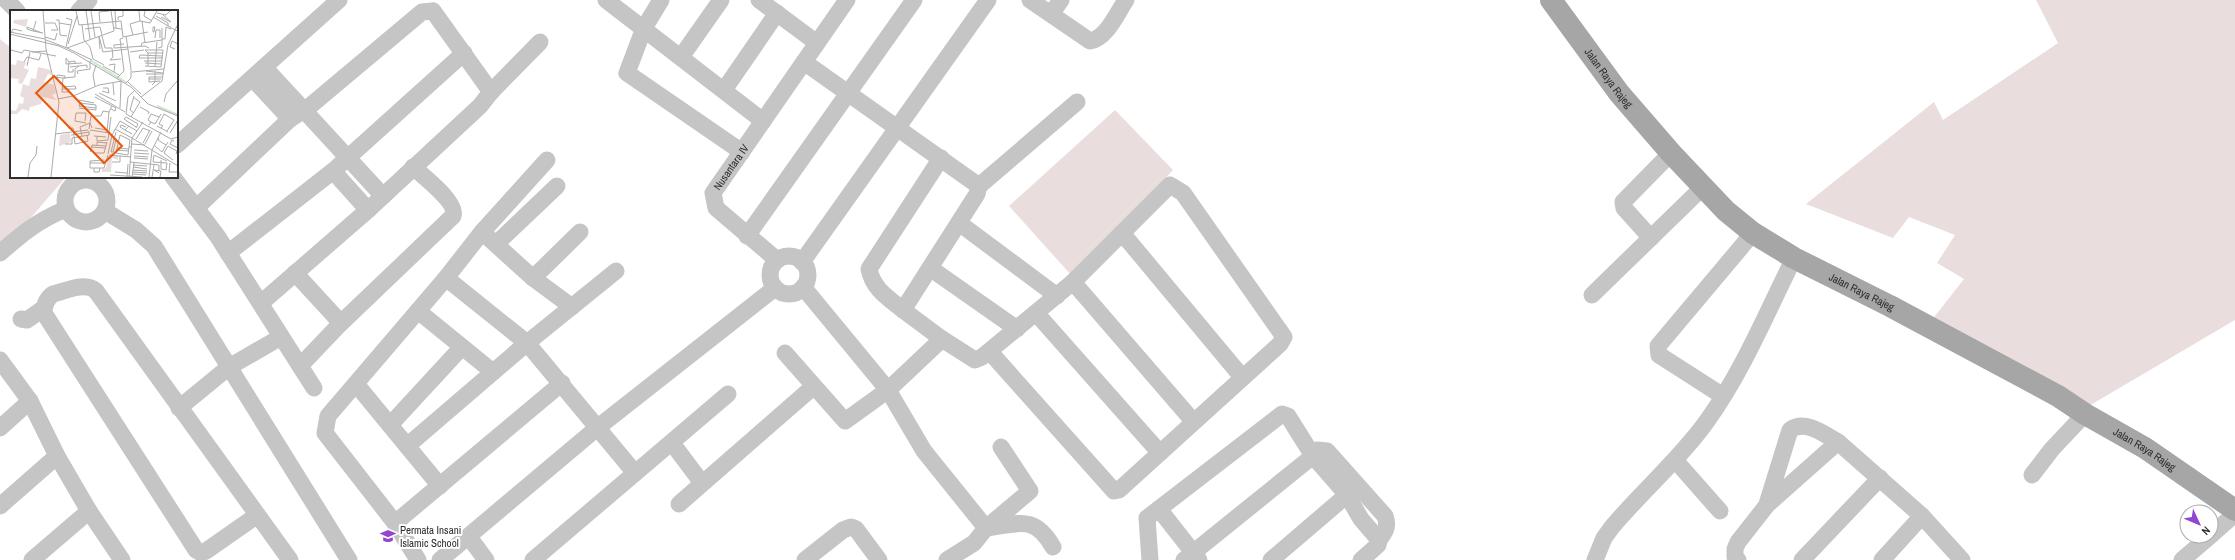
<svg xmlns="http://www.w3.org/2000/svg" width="2235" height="560" font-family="'Archivo Narrow',sans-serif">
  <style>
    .green { fill: #e9dedd }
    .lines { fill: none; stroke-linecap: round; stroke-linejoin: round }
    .minor { stroke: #c5c5c5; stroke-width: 17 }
    .major { stroke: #a6a6a6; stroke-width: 22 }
    .labels { text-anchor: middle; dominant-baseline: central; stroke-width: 4; stroke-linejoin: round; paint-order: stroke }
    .street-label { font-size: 11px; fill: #2e2e2e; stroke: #fff }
    .poi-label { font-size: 11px; fill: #2e2e2e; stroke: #fff; text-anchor: start }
    .inset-river { fill: none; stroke: #cbe7cc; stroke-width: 2 }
    .inset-road { fill: none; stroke: #ababab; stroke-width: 1 }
    .view { fill: #e8590c; fill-opacity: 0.15; stroke: #e8590c; stroke-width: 2 }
    .inset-edge { fill: none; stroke: #2e2e2e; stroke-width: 2 }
  </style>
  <rect width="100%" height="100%" fill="#fff"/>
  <g class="green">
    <polygon points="2036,0 2235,0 2235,320 2082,410 1931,321 1964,279 1937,263 1955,235 1909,217 1893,238 1806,204 1934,102 1943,120 2058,43"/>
    <polygon points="0,39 11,48 11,177 66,177 27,222 0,245"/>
    <polygon points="1115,110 1173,170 1072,276 1009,206"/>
  </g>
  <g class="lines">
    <g class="minor">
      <polyline points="6,0 17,11"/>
      <polyline points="606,0 763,121"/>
      <polyline points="661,0 644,28 627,73 742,152"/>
      <polyline points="759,0 817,43"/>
      <path d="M 1030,0 L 1090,41 C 1107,38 1117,13 1126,0"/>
      <polyline points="79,11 89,0"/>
      <polyline points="1051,14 1061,0"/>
      <polyline points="681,57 721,0"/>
      <polyline points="265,68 383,196"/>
      <polyline points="724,90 777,13"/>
      <polyline points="491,92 540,42"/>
      <polyline points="290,119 310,106 422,12 433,11"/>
      <polyline points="177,145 339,0"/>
      <polyline points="333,171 368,210"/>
      <polyline points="173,177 218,237 314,388"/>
      <circle cx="86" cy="201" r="21"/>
      <polyline points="979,186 1077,102"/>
      <polyline points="196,208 290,119 253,79"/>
      <polyline points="105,211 136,230 154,246 349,560"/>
      <polyline points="959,223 1057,296"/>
      <polyline points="482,232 547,160"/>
      <polyline points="1122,233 1242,377"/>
      <polyline points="747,236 914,0"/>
      <polyline points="1651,238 1624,208 1623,202 1671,153"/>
      <polyline points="496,244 557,186"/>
      <path d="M 0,253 C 23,233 37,221 66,209"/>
      <polyline points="228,253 333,171 464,53"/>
      <circle cx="789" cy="275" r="19"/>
      <path id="s1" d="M 777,260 L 716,208 L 713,193 L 847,0"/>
      <polyline points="802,262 988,0"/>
      <polyline points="930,268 1017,329"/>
      <polyline points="295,273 341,323"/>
      <polyline points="446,278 527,343 635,473"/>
      <polyline points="533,278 580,232"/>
      <polyline points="1073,282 1193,421"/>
      <polyline points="803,287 888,390 924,451 986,528 974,543 947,560"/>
      <polyline points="1592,295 1702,188"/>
      <polyline points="261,303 368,210 480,106 491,92 433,11"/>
      <path d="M 903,310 C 888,298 873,289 869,269 L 941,158"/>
      <polyline points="418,311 493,372"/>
      <polyline points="1036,313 1160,453"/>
      <polyline points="21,319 27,320 44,308"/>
      <polyline points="942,339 975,360 982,357 1073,282 1170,185 1183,193 1284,337 1280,344 1119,490 1114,491 990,352"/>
      <polyline points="785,353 845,421 888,390 942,339 903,310 977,194 979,186 804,62"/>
      <polyline points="0,360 30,401 57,456 89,511 122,560"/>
      <path d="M 300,366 L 341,323 L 453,216 C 458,203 423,176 413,167"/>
      <polyline points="356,384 440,486"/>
      <polyline points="1723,396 1659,355 1658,346 1753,233"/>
      <polyline points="179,408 229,367 281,337"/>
      <polyline points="390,425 462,347"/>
      <polyline points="0,428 30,401"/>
      <polyline points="672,443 702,483"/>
      <polyline points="407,446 527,343 616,271"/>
      <path d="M 1311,453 L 1317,450 L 1327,451 L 1385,516 C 1389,527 1385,532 1379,540"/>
      <polyline points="1675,460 1720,511"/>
      <polyline points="2032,475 2052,449 2085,414"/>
      <polyline points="679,504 813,387"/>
      <path d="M 1767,504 L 1790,430 C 1805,419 1824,434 1838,442"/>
      <polyline points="0,506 57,456"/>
      <polyline points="1159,509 1199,560"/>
      <path d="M 256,516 L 206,551 L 201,553 L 196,550 L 44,313 C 44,305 46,299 53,294 C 65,291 86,281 96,291 L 290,560"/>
      <polyline points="395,523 562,383"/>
      <polyline points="986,528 1030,491 1001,447"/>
      <path d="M 986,528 C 1019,524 1034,514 1053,547"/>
      <polyline points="2211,535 2235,514"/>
      <polyline points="469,537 486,560"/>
      <polyline points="32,560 89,511"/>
      <polyline points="418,560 395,523 325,433 328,416 446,278 482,232 533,278 572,307"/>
      <polyline points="440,560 597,428 775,288"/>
      <polyline points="533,560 728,394"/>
      <polyline points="805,560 843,530 851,527 856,529 879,560"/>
      <polyline points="1150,560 1147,518 1282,414 1288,416 1313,456 1347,495"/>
      <polyline points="1184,560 1313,456"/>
      <polyline points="1271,560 1347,495 1361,519 1379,540 1378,545 1361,560"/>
      <path d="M 1595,560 L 1604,538 L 1612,527 C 1643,490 1679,460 1707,421 C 1743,371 1767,312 1794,258"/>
      <polyline points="1738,560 1735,557 1735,549 1738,542 1767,505 1838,442 1922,516 1962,560"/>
      <polyline points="1802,560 1880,478"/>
      <polyline points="1882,560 1922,516"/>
      <polyline points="2182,560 2210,536"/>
    </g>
    <path class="major" id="s2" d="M 1551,0 L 1619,93 L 1671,153 L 1726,211 L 1753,233 L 1794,258 L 1890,306 L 2058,396 L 2085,414 L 2145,448 L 2235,510"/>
  </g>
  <defs>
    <g id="school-bare" transform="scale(1.2)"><path d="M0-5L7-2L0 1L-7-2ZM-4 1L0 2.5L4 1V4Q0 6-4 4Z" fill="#9344d1" stroke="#fff" stroke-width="2.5" paint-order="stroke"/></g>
  </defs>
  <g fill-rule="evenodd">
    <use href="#school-bare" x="388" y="536"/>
  </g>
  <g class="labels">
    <g class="street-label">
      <text stroke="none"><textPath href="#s2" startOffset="97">Jalan Raya Rajeg</textPath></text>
      <text stroke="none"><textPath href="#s1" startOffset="127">Nusantara IV</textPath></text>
      <text stroke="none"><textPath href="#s2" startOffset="433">Jalan Raya Rajeg</textPath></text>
      <text stroke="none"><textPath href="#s2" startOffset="757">Jalan Raya Rajeg</textPath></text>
    </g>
    <g class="poi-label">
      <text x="400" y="530">Permata Insani<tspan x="400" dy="13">Islamic School</tspan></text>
    </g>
  </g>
  <g transform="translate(10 10)">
    <rect width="168" height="168" fill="#fff"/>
    <path d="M 18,9 L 16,17 L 3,13 L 4,10 ZM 7,50 L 16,52 L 14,58 L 19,60 L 12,74 L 8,73 L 9,69 L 1,68 L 0,72 L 0,54 L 6,55 ZM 28,57 L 41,60 L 41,65 L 38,64 L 34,72 L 44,75 L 46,83 L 42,85 L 46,90 L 33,87 L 31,94 L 20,97 L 19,101 L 12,99 L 7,104 L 0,104 L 0,100 L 6,101 L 9,93 L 13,94 L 14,88 L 10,86 L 13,74 L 19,76 L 21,68 L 26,69 ZM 60,123 L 61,132 L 49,136 L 50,125 ZM 98,146 L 108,146 L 108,150 L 102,148 L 101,162 L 92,162 L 92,159 L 96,158 Z" fill="#e9dedd"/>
    <path class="inset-river" d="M 80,50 L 117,73M 147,96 L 168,105"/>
    <path class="inset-road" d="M 33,1 L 36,39 L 49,92 L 41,167M 66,1 L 69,15 L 111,11 L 112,19 L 104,18M 76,1 L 80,29M 81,1 L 85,27M 105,1 L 106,18M 135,1 L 134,6 L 142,11M 147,3 L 156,5 L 160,1M 146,6 L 158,13 L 158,16M 143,7 L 165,20 L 168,14M 151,7 L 161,12 L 153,5M 46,10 L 49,10 L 50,25 L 57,26M 108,10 L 108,7 L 113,6 L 113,1M 26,11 L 23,21 L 33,23M 130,11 L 140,13 L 147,1M 132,11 L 135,33M 90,12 L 89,2 L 99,1M 35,13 L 45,13 L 48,20 L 41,20M 49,13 L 61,15M 72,15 L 74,30 L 80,37 L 83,49 L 94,55M 143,17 L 145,17 L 144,22 L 143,22 ZM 75,19 L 90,17 L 92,25M 112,19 L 113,27 L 138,22M 23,21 L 17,19 L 17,17 L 32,23M 0,22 L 35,29M 1,23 L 3,19 L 12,21M 0,24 L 49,36 L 64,43 L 121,77 L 138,94 L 168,106M 123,25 L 120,14 L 130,11 L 129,1M 89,26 L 93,42 L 118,39M 92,26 L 95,38 L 102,38 L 103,47 L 100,50 L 111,49M 35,27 L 45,30 L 47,23M 89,27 L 90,39M 145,28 L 146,20 L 150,20 L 150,28M 152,29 L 155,29 L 156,17 L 161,19M 36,30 L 57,38 L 104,21 L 101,1M 58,34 L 67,6M 131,36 L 132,33 L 152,30M 56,37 L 62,10 L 56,8M 57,38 L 82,50M 104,38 L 135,36 L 139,38M 104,38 L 104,35 L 114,34M 148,38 L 152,37 L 152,18M 165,39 L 160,37 L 162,31 L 168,34M 22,42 L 37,41M 120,42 L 134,40M 138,43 L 153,43M 0,44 L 1,40 L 12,43 L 14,40 L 46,46M 129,48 L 153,48M 129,48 L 130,45 L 152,46M 134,51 L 152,51M 14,52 L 17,47 L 29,50 L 31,44M 59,52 L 56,48 L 56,54 L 72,53M 135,53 L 151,54M 99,55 L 105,54 L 104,62M 17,56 L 20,42M 93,56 L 109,65M 135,56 L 151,57 L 153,40 L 135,40 L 138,43 L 138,56M 145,56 L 147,32M 60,57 L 77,55 L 77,58M 63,59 L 63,62 L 58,62 L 59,52 L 65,51 L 65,54M 136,61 L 153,63M 122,62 L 154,59M 68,64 L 67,61 L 80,59 L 80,51M 136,64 L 153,64M 43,67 L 53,68 L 52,82 L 59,82 L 59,79M 139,67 L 139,69 L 151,69M 139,67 L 152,67M 47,68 L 47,65 L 55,66 L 55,69M 53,68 L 65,67 L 65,59 L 69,56M 107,68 L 114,61 L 110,29 L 113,28M 139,69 L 139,72 L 150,71M 117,71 L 131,84M 103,73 L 104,85M 116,73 L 121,68 L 121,59 L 116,26M 142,75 L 145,72 L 145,61M 85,76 L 83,65 L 86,55M 52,77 L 65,76 L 66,79 L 52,79M 125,80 L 118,87 L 116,104 L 161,129 L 168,127M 92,81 L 99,83 L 98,78 L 93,78M 89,83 L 106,91M 85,84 L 115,102M 85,87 L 106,98 L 105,101 L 101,99M 131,87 L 152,71 L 158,35 L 165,20 L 168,21M 48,89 L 63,86 L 89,75 L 112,71M 69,90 L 84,93M 154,92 L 156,84 L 168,70M 70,93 L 86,95 L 86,98 L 69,96 ZM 130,97 L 139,102 L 138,104M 69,98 L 86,100 L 86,98M 110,98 L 111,72M 124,103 L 120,100 L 124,86M 121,107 L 130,92 L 123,87M 114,109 L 116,107 L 128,114 L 126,118M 114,109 L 126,117M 75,111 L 76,103 L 66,103 L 65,111 L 76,113M 133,112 L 122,128 L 168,156M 141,112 L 145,114 L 151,104M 139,115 L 141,112 L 138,110 L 141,104 L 149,107M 119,116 L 115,120 L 122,124M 147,116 L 158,122M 58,118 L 63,118 L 65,134 L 78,131 L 77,125M 85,118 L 97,120M 151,118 L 153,116 L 149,114 L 154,104 L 164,110M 79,119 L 81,106 L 91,106 L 93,101 L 99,102 L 102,96M 105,119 L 122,128 L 119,167M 80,120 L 100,123M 115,120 L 110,117 L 111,115 L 116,117M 157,121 L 164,110M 97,122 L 99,102M 160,123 L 168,110M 45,124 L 78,120M 61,125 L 79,122M 72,126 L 70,117 L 80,113 L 82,118M 84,126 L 96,127M 87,126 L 87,131 L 98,130 L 101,107M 149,128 L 148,130 L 156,135 L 158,132M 126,129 L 133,118 L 140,121M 164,131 L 162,130 L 160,134 L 168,138M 133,133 L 140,120M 55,134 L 62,134 L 62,128 L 79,125 L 79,121M 122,134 L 135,135M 135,134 L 142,121M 87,135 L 87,132 L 97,133M 145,136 L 152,142 L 156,135M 82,137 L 95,138M 119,137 L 120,130 L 110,125 L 106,143 L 118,145 L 119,137 L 121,137M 107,138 L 119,139M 106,140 L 119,141M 124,140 L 138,141M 80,142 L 82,135 L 96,136M 101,142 L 106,122M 101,142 L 103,142 L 106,130 L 103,129M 83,143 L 94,143 L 97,132M 124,143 L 139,144M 98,144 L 102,125 L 110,111 L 127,121M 99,145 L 121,147M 124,146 L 138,147M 124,148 L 138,149M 94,150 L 80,151 L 80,158 L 94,158 L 98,145M 151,150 L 151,159 L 156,160 L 157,153M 163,150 L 154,143 L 158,136 L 167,141 L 166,144M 157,151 L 144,145 L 143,152 L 157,153M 102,152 L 110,152 L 110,146M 120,152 L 149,155 L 149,161M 80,153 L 94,153M 160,153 L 159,162 L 168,162M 123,155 L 137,156M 123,157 L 137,159M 84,158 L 84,162 L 89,162 L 90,158M 123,160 L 137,161M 105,162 L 117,163M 123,162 L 137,163M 149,163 L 144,160 L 151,161 L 150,167M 123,164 L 136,165M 100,165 L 132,167M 18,167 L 20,153 L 26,145 L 27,136M 117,167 L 118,154M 122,167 L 124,153M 139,167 L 142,140 L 151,122M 142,167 L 144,155"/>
    <path class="view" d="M 44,66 L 112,136 L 94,153 L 26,83 Z"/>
    <rect width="168" height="168" class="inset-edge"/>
  </g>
  <g transform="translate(2199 524) rotate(134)"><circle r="19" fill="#ffffff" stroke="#ababab"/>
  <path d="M0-3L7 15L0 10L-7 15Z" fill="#9344d1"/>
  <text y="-6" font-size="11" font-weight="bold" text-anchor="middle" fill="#2e2e2e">N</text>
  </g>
</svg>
